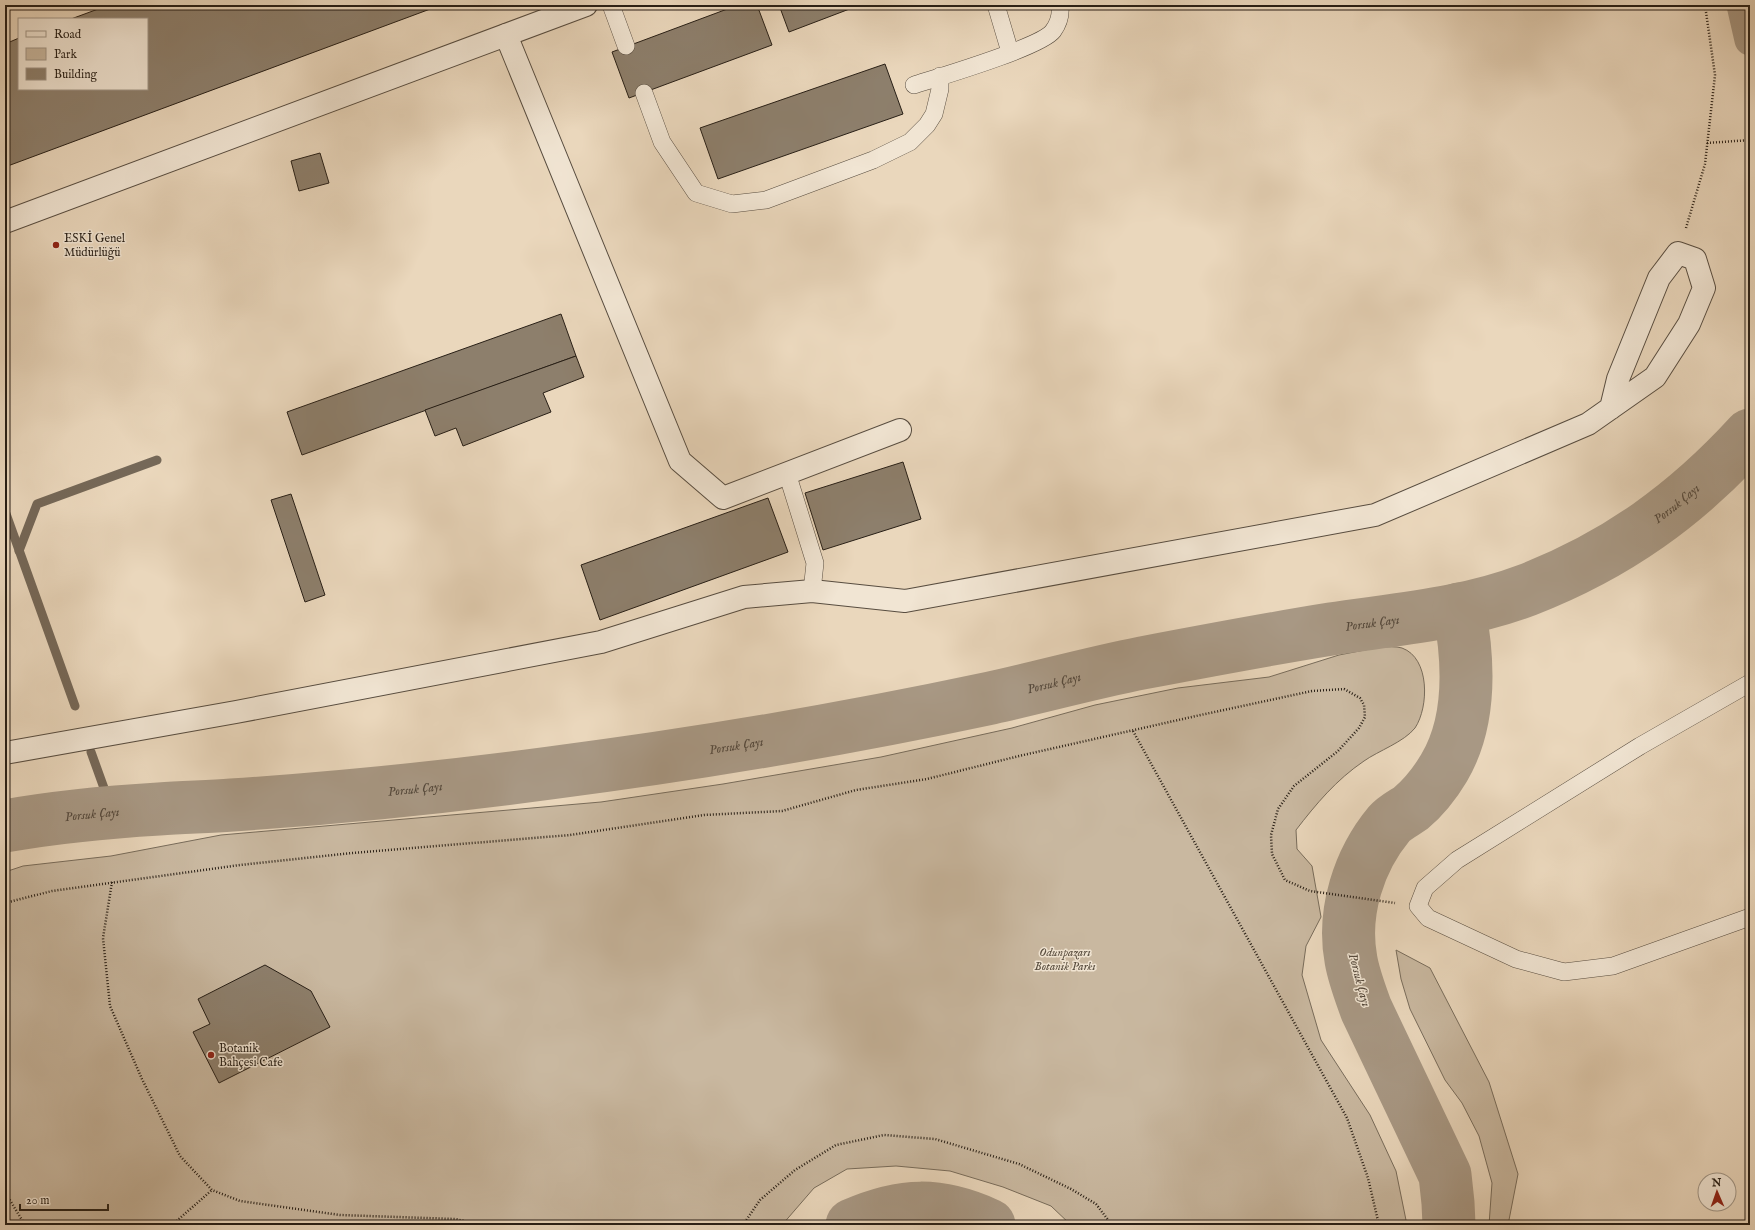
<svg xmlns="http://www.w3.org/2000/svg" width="1755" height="1230" font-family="'IM FELL English',serif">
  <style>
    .green { fill: #c9b8a0; stroke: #786c5b }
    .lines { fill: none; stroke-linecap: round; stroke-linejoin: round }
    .stream { stroke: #756858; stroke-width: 9 }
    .canal { stroke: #a89884; stroke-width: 31 }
    .river { stroke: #a89884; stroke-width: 53 }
    .building { fill: #8d7f6c; stroke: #281f16 }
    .service-casing { stroke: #584d40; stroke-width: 18 }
    .minor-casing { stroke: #584d40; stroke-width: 24 }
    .path { stroke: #281f16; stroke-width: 2.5; stroke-dasharray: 1 2; stroke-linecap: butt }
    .service { stroke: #f1e5d3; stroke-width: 17 }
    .minor { stroke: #f1e5d3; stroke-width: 22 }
    .poi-dot { fill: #8f2418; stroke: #f1e5d3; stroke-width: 1.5 }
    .labels { text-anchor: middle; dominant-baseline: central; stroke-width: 3; stroke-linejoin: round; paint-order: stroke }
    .poi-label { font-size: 12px; fill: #281f16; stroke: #f1e5d3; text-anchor: start }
    .park-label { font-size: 12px; font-style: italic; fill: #584d3f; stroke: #f1e5d3 }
    .water-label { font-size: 13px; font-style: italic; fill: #55493c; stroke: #f1e5d3 }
  </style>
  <rect width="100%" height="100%" fill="#ead7bc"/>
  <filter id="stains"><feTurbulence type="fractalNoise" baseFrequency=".005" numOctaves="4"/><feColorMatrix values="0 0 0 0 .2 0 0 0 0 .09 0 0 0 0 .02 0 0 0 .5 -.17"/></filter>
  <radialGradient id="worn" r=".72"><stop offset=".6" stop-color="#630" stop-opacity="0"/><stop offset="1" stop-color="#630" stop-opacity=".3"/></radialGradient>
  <g class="green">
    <path d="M 1380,647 C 1387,647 1396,646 1402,648 C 1430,658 1429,707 1415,728 C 1404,742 1378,751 1364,761 C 1336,780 1316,804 1296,830 L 1297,849 L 1312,866 L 1321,917 L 1306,946 L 1302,975 L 1321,1040 L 1370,1115 L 1396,1171 L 1407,1225 L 1071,1225 L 1051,1206 L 1003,1187 L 950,1171 L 896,1166 L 847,1169 L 814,1188 L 782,1225 L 5,1225 L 5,872 L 23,866 L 111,856 L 221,835 L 601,802 L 723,784 L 881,757 L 1012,728 L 1095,705 L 1178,688 L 1269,677 L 1339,655 Z"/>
    <polygon points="1396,950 1430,968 1489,1082 1518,1174 1508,1225 1489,1225 1492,1183 1479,1136 1462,1103 1445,1080 1410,1009 1401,979"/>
  </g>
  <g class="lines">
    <g class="stream">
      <polyline points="5,511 75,706"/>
      <polyline points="19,551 37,504 157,460"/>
      <polyline points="91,752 113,813"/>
    </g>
    <polyline class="canal" points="1742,5 1750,40"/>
    <g class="river">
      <path id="s1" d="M 5,826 C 56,817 108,812 159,809 C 184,807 208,807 232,805 C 338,798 445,787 550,773 C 698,754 845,729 991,698 C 1041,687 1091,673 1142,663 C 1205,651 1268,639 1331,629 C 1397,619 1464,614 1527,590 C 1617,555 1686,505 1750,435"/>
      <path d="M 852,1225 C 902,1203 939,1202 989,1225"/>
      <path d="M 1449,1225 L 1448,1203 L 1445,1175 L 1366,1009 C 1360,992 1354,977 1351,960 C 1342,912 1359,860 1389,824 C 1395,817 1404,813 1411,808 C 1424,797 1435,783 1444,768 C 1472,721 1469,661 1459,609"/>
    </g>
  </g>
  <g class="building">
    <polygon points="109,5 441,5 5,167 5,44 19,38 19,89 147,89 147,19 71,19"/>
    <polygon points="738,5 757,5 772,45 629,98 612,52"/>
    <polygon points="779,5 860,5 789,32"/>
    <polygon points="885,64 903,114 718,179 700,128"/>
    <polygon points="320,153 329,183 299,191 291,161"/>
    <polygon points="561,314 576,356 302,455 287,412"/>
    <polygon points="576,356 584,377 543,393 551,412 463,446 456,428 435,436 425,410"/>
    <polygon points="903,462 921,519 823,550 805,493"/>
    <polygon points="291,494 325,595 305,602 271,500"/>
    <polygon points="768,498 788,552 600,620 581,565"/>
    <polygon points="265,965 311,991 330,1027 219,1083 193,1032 210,1024 198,999"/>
  </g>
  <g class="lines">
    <g class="service-casing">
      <g id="service">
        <polyline points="611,5 626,46"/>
        <polyline points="996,5 1010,52"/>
        <path d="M 914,85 C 939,77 1041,47 1053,31 C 1059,23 1061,14 1060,5"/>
        <polyline points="644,93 662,142 696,193 732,204 766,200 873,160 910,142 927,125 934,114 940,89 940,76"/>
        <polyline points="787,473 815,563 812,591"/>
        <polyline points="1750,683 1640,746 1457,860 1425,888 1418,906 1428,918 1516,959 1564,972 1613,966 1750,917"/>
      </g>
    </g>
    <g class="minor-casing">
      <g id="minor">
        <polyline points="506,35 680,461 723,498 900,430"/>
        <polyline points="5,222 586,5"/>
        <polyline points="5,753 236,712 601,642 744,597 812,591 905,601 1375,515 1588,424 1655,377 1689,324 1704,288 1695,259 1678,253 1659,278 1618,379 1611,408"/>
      </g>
    </g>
    <g class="path">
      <polyline points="1707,143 1750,140"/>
      <polyline points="1686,228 1705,164 1715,75 1705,5"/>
      <polyline points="1133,731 1347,1118 1368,1178 1379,1225"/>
      <polyline points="112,882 103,938 110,1006 142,1079 180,1156 212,1190 240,1201 340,1215 455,1219 483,1225"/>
      <polyline points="5,903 52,891 240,865 352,853 570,835 704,815 782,811 856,790 927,779 1019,756 1196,716 1312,691 1344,689 1360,698 1364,705 1365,717 1359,728 1338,751 1294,786 1278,809 1271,835 1272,854 1285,880 1310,891 1395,903"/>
      <polyline points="5,1192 25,1225"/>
      <polyline points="172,1225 212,1190"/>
      <polyline points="743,1225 760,1200 795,1170 836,1145 884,1135 935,1139 1019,1164 1071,1189 1096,1204 1112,1225"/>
    </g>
    <use href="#service" class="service"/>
    <use href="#minor" class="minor"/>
  </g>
  <g class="poi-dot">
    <circle cx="56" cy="245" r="4"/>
    <circle cx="211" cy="1055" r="4"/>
  </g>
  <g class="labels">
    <g class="poi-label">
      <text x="64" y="238">ESKİ Genel<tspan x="64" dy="14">Müdürlüğü</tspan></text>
      <text x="219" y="1048">Botanik<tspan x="219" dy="14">Bahçesi Cafe</tspan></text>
    </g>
    <g class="park-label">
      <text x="1065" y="952">Odunpazarı<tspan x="1065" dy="14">Botanik Parkı</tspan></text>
    </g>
    <g class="water-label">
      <text stroke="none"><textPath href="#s1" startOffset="1716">Porsuk Çayı</textPath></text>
      <text stroke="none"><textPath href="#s1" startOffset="1384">Porsuk Çayı</textPath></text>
      <text stroke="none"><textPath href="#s1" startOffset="1060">Porsuk Çayı</textPath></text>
      <text stroke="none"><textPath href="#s1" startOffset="736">Porsuk Çayı</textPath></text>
      <text stroke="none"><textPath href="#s1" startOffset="412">Porsuk Çayı</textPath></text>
      <text stroke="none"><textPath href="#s1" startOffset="88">Porsuk Çayı</textPath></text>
      <text transform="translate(1359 980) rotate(75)">Porsuk Çayı</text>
    </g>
  </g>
  <rect width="1755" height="1230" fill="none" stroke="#ead7bc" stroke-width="20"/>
  <rect x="6" y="6" width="1743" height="1218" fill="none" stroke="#281f16" stroke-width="2"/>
  <rect x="10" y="10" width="1735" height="1210" fill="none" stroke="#281f16"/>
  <rect x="18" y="18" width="130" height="72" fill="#f1e5d3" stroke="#a19687"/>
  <rect x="26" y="31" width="20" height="6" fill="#f1e5d3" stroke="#a19687"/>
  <text x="54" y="38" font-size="12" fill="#281f16">Road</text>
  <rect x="26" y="48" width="20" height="12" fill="#c9b8a0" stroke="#a19687"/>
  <text x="54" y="58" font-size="12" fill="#281f16">Park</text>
  <rect x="26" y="68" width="20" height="12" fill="#8d7f6c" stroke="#a19687"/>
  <text x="54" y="78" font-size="12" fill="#281f16">Building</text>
  <g transform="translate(1717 1192) rotate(358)"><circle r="19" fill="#f1e5d3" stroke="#a19687"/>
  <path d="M0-3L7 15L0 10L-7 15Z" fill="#8f2418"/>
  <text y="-6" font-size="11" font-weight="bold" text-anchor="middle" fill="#281f16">N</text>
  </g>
  <path d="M20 1204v6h88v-6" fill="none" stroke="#281f16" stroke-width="2"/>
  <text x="26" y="1204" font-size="12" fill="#281f16" stroke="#f1e5d3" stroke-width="3" paint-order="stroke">20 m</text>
  <rect width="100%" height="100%" filter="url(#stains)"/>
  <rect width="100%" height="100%" fill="url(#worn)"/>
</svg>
